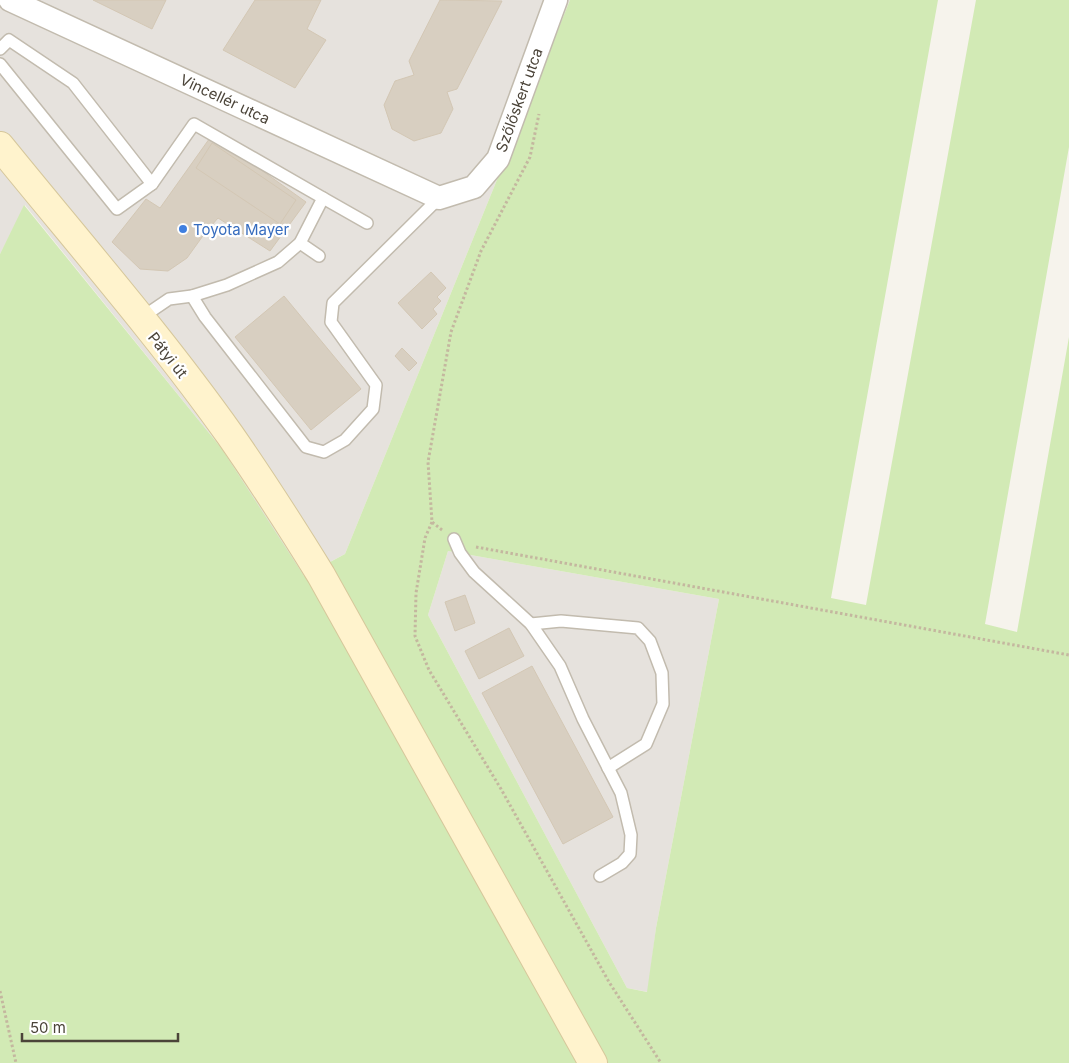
<svg xmlns="http://www.w3.org/2000/svg" width="1069" height="1063" font-family="Inter,sans-serif">
  <style>
    .industrial { fill: #e6e2dd }
    .green { fill: #d2eab5; fill-rule: evenodd }
    .building { fill: #d8cfc1; stroke: #d3c7b4 }
    .lines { fill: none; stroke-linecap: round; stroke-linejoin: round }
    .lane-casing { stroke: #c2bbae; stroke-width: 14 }
    .street-casing { stroke: #c2bbae; stroke-width: 25 }
    .secondary-casing { stroke: #d6c79b; stroke-width: 30 }
    .path { stroke: #c4b79f; stroke-width: 3; stroke-dasharray: 2.5 2.5; stroke-linecap: butt }
    .lane { stroke: #fff; stroke-width: 11 }
    .street { stroke: #fff; stroke-width: 22 }
    .secondary { stroke: #fff3cd; stroke-width: 28 }
    .shop-dot { fill: #3f7fe0; stroke: #fff; stroke-width: 2 }
    .labels { text-anchor: middle; dominant-baseline: central; stroke-width: 4.5; stroke-linejoin: round; paint-order: stroke }
    .street-label { font-size: 15px; fill: #4b4439; stroke: #fff }
    .shop-label { font-size: 15px; fill: #366cbe; stroke: #fff; text-anchor: start }
  </style>
  <rect width="100%" height="100%" fill="#f6f3ec"/>
  <g class="industrial">
    <polygon points="0,0 570,0 345,554 303,576 222,449 25,205 0,254"/>
    <polygon points="448,551 719,599 656,928 648,992 627,988 428,615"/>
  </g>
  <path class="green" d="M 570,0 L 938,0 L 831,598 L 866,605 L 976,0 L 1069,0 L 1069,147 L 985,624 L 1017,632 L 1069,337 L 1069,1063 L 0,1063 L 0,254 L 24,205 L 222,449 L 304,576 L 345,554 ZM 448,551 L 719,599 L 656,928 L 647,992 L 627,988 L 428,615 Z"/>
  <g class="building">
    <polygon points="93,0 166,0 152,29"/>
    <polygon points="255,0 321,0 307,29 326,40 295,88 223,50"/>
    <polygon points="440,0 502,1 457,89 447,92 453,109 441,133 414,141 392,129 384,105 395,81 414,75 409,61"/>
    <polygon points="212,135 306,202 270,251 218,218 205,233 187,258 168,271 140,269 112,242 146,199 160,208"/>
    <polygon points="212,143 296,200 280,224 196,168"/>
    <polygon points="431,272 446,288 437,297 441,301 433,309 437,314 422,329 398,303"/>
    <polygon points="284,296 361,389 311,430 235,337"/>
    <polygon points="402,348 417,363 409,371 395,356"/>
    <polygon points="465,595 475,623 455,631 445,602"/>
    <polygon points="509,628 524,656 479,679 465,651"/>
    <polygon points="532,666 613,817 563,844 482,693"/>
  </g>
  <g class="lines">
    <g class="lane-casing">
      <g id="lane">
        <polyline points="0,49 9,40 73,83 152,184"/>
        <polyline points="0,64 117,209 152,184 194,124 323,198 300,243 278,262 227,285 192,296 169,299 141,318"/>
        <polyline points="323,198 367,223"/>
        <polyline points="300,243 319,256"/>
        <polyline points="192,296 205,317 306,447 324,452 345,440 373,409 376,385 331,322 333,303 439,198"/>
        <polyline points="454,539 460,553 474,572 531,624 560,666 583,719 621,793 631,835 630,854 622,863 600,876"/>
        <polyline points="531,624 561,621 638,628 650,641 662,673 663,704 646,744 608,768"/>
      </g>
    </g>
    <g class="street-casing">
      <polyline id="street" points="10,0 439,198 474,187 498,159 556,0"/>
    </g>
    <g class="secondary-casing">
      <path id="secondary" d="M 0,146 C 77,241 159,335 230,435 C 262,481 292,528 321,575 L 593,1063"/>
    </g>
    <g class="path">
      <polyline points="432,522 425,538 416,593 415,636 429,670 501,789 609,982 661,1063"/>
      <polyline points="442,530 432,522 428,462 451,332 481,251 530,157 539,114"/>
      <polyline points="476,547 1069,655"/>
      <polyline points="0,991 16,1063"/>
    </g>
    <use href="#lane" class="lane"/>
    <use href="#street" class="street"/>
    <use href="#secondary" class="secondary"/>
  </g>
  <circle class="shop-dot" cx="183" cy="229" r="5"/>
  <g class="labels">
    <g class="street-label">
      <text transform="translate(225 99) rotate(25)">Vincellér utca</text>
      <text transform="translate(519 100) rotate(-70)">Szőlőskert utca</text>
      <text transform="translate(168 355) rotate(52)">Pátyi út</text>
    </g>
    <g class="shop-label">
      <text x="193" y="229">Toyota Mayer</text>
    </g>
  </g>
  <path d="M22 1033v8h156v-8" fill="none" stroke="#4b4439" stroke-width="2.5"/>
  <text x="30" y="1033" font-size="15" fill="#4b4439" stroke="#ffffff" stroke-width="4" paint-order="stroke">50 m</text>
</svg>
